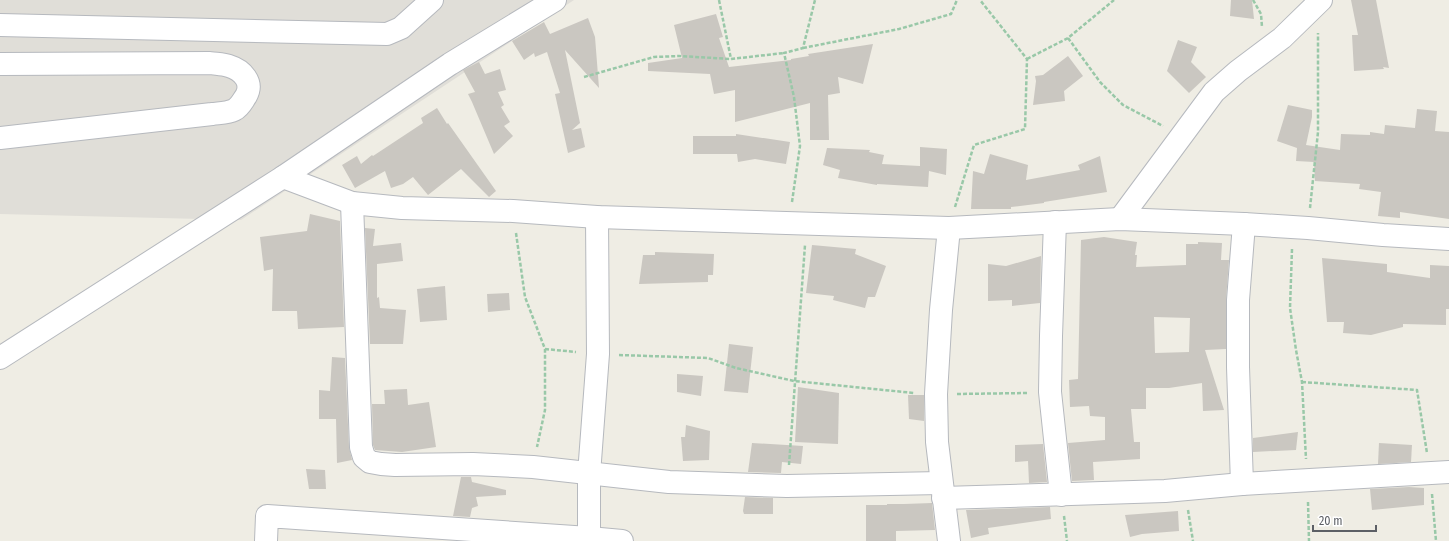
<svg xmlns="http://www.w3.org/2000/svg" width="1449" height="541" font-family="'Fira Sans Condensed',sans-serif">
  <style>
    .industrial { fill: #e0ded8 }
    .building { fill: #cac7c1; fill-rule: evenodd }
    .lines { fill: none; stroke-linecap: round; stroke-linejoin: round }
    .minor-casing { stroke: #b6b9be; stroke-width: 24 }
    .path { stroke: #99c8a8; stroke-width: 2.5; stroke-dasharray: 4 2; stroke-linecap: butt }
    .minor { stroke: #fff; stroke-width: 22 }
  </style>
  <rect width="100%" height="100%" fill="#efede4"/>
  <polygon class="industrial" points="0,0 574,0 241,220 0,214"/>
  <g class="building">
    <polygon points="1231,0 1252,0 1254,19 1230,16"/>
    <polygon points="1351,0 1376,0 1389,68 1383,67 1384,69 1354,71 1352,35 1358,35"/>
    <polygon points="716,14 723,37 719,38 729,67 791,60 791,59 809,56 808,54 873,44 863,84 838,77 840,93 828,95 829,140 810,140 810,103 735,122 735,90 714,94 710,74 648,71 648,63 682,58 674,25"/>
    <polygon points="588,18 595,37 599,88 565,50 580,123 572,130 581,128 585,147 568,153 555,94 560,93 547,52 535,57 534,53 524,60 512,41 544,22 550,34"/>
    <polygon points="1178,40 1197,47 1191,62 1206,77 1189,93 1167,71"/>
    <polygon points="1068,56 1083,76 1064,91 1065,101 1033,105 1036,81 1035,76 1043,75"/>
    <polygon points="479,62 485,74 500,69 506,90 498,92 504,105 501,107 510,122 504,126 513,136 494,154 472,102 468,94 475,92 463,70"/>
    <polygon points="1288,105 1312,110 1312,117 1306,145 1340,150 1341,134 1370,135 1370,132 1384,134 1385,125 1415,128 1417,109 1437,111 1435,131 1449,132 1449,219 1400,212 1400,218 1378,216 1381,192 1359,189 1360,184 1315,181 1314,162 1296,161 1297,148 1277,141"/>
    <polygon points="437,108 447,124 448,123 496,191 489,197 461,169 428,195 413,177 403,184 391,188 385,171 355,188 342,165 357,156 361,164 372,155 373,156 423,123 421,118"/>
    <polygon points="736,134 790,142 786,164 755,159 738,162 737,154 693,154 693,136 736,136"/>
    <polygon points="920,147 947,149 946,175 929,171 928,187 877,184 877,185 838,178 840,170 823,165 827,148 870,150 869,152 884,155 882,164 920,166"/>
    <polygon points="990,154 1028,165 1026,180 1080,170 1078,165 1100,156 1107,192 1044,202 1044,203 1011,207 1011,209 971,209 973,171 984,174"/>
    <polygon points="310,214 340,221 344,327 298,329 297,311 272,311 273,269 264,271 260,237 307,231"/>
    <polygon points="365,228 375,229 373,246 401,243 403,261 377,264 377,298 379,297 380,308 406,310 403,344 370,344"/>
    <path d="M 1104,237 L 1137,242 L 1135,255 L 1137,255 L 1136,267 L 1186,265 L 1186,244 L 1198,244 L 1198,242 L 1222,243 L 1221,260 L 1229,260 L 1226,300 L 1226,349 L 1205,350 L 1224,410 L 1203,411 L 1202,383 L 1169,388 L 1146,388 L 1146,409 L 1131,409 L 1134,442 L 1140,442 L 1140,459 L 1093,462 L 1094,480 L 1072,481 L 1068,443 L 1105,440 L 1105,417 L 1090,416 L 1089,406 L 1070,407 L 1069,380 L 1078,379 L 1081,240 ZM 1154,317 L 1190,318 L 1189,352 L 1155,353 Z"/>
    <polygon points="812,245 856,249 855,254 886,266 875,297 868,297 865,308 833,300 834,296 806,293"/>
    <polygon points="655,252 714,254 713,275 708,275 708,282 639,284 643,255 655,255"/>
    <polygon points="1041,256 1040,303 1012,306 1012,300 988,301 988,264 1006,266"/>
    <polygon points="1322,258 1387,264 1387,272 1430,278 1430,265 1449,266 1449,309 1446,309 1446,325 1403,324 1403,327 1371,335 1343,333 1344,322 1327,322"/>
    <polygon points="445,286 447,320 420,322 417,289"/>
    <polygon points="509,293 510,310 488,312 487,294"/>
    <polygon points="729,344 753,347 748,393 724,391"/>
    <polygon points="332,357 345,358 349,447 352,460 337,463 336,419 319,419 319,390 330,391"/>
    <polygon points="677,374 703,376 701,396 677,392"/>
    <polygon points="798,387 839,393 838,444 795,442"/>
    <polygon points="407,389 408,405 429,402 436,447 402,452 375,450 373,445 372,404 385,404 384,390"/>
    <polygon points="908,395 924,395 924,421 909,419"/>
    <polygon points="686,425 710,431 709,460 683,461 681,437 685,437"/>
    <polygon points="1298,432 1296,450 1253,452 1253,438"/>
    <polygon points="752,443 803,446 801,464 782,462 781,473 748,472"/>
    <polygon points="1379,443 1412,445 1411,462 1378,464"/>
    <polygon points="1043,444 1047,482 1029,483 1028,461 1015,462 1015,445"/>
    <polygon points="306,469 325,470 326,489 309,489"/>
    <polygon points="461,477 471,477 472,482 506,490 506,495 476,497 478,506 472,508 470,517 453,516"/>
    <polygon points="1409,487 1424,488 1424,505 1372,510 1370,489"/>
    <polygon points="745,497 773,498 773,514 744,514 743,511"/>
    <polygon points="932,503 935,530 896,531 896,541 866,541 866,505 887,505 887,504 904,504"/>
    <polygon points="1050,507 1051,519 988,528 989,534 971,538 966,510"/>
    <polygon points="1178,511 1179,531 1142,534 1130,537 1125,515"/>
  </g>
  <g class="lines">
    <g class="minor-casing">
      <g id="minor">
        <polyline points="0,25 387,34 401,28 432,0"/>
        <path d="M 0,64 L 210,63 C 216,64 223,64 229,66 C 242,70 254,82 246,96 C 242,102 240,107 234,110 C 228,113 219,113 212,114 L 0,138"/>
        <polyline points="283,177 352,203 402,208 513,211 597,217 949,228 1120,219 1244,224 1308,228 1383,235 1449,239"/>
        <polyline points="352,203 361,447 364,457 370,462 381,464 395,465 473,464 533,467 669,482 787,486 941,483"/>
        <polyline points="1120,219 1214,92 1238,71 1282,38 1321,0"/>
        <polyline points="1055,222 1051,336 1050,392 1061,495"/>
        <polyline points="0,358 283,177 450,64 555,0"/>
        <polyline points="1242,484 1238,367 1238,300 1244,224"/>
        <polyline points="943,498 1165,491 1242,484 1449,472"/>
        <polyline points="266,541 267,516 589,538 622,541"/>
        <polyline points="589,541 589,474 598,354 597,217"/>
        <polyline points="949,541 937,442 936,394 941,310 949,228"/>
      </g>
    </g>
    <g class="path">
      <polyline points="719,0 731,59"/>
      <polyline points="1253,0 1261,14 1262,27"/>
      <polyline points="1068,38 1100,82 1123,105 1163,126"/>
      <polyline points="803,48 899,29 951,14 957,0"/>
      <polyline points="1027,59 1068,38 1114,0"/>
      <polyline points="584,77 654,57 679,56 731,59 784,53"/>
      <polyline points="792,202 800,146 794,97 784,53 803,48 815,0"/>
      <polyline points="955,207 974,145 1025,129 1027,59 980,0"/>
      <polyline points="1310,208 1318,132 1318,33"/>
      <polyline points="516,233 525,297 545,349 545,410 537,447"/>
      <polyline points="1292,249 1290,308 1296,350 1302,382 1306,459"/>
      <polyline points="545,349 576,352"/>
      <polyline points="619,355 708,358 736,368 794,381 914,393"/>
      <polyline points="1302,382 1417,390 1427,453"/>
      <polyline points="957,394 1028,393"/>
      <polyline points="789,465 805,245"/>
      <polyline points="1432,494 1436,541"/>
      <polyline points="1308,502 1309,541"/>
      <polyline points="1188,510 1193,541"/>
      <polyline points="1064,516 1067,541"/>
    </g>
    <use href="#minor" class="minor"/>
  </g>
  <path d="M1313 525v6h63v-6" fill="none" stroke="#5c5f65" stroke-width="2"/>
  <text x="1319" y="525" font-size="12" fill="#5c5f65" stroke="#ffffff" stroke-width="3" paint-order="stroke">20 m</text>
</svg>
